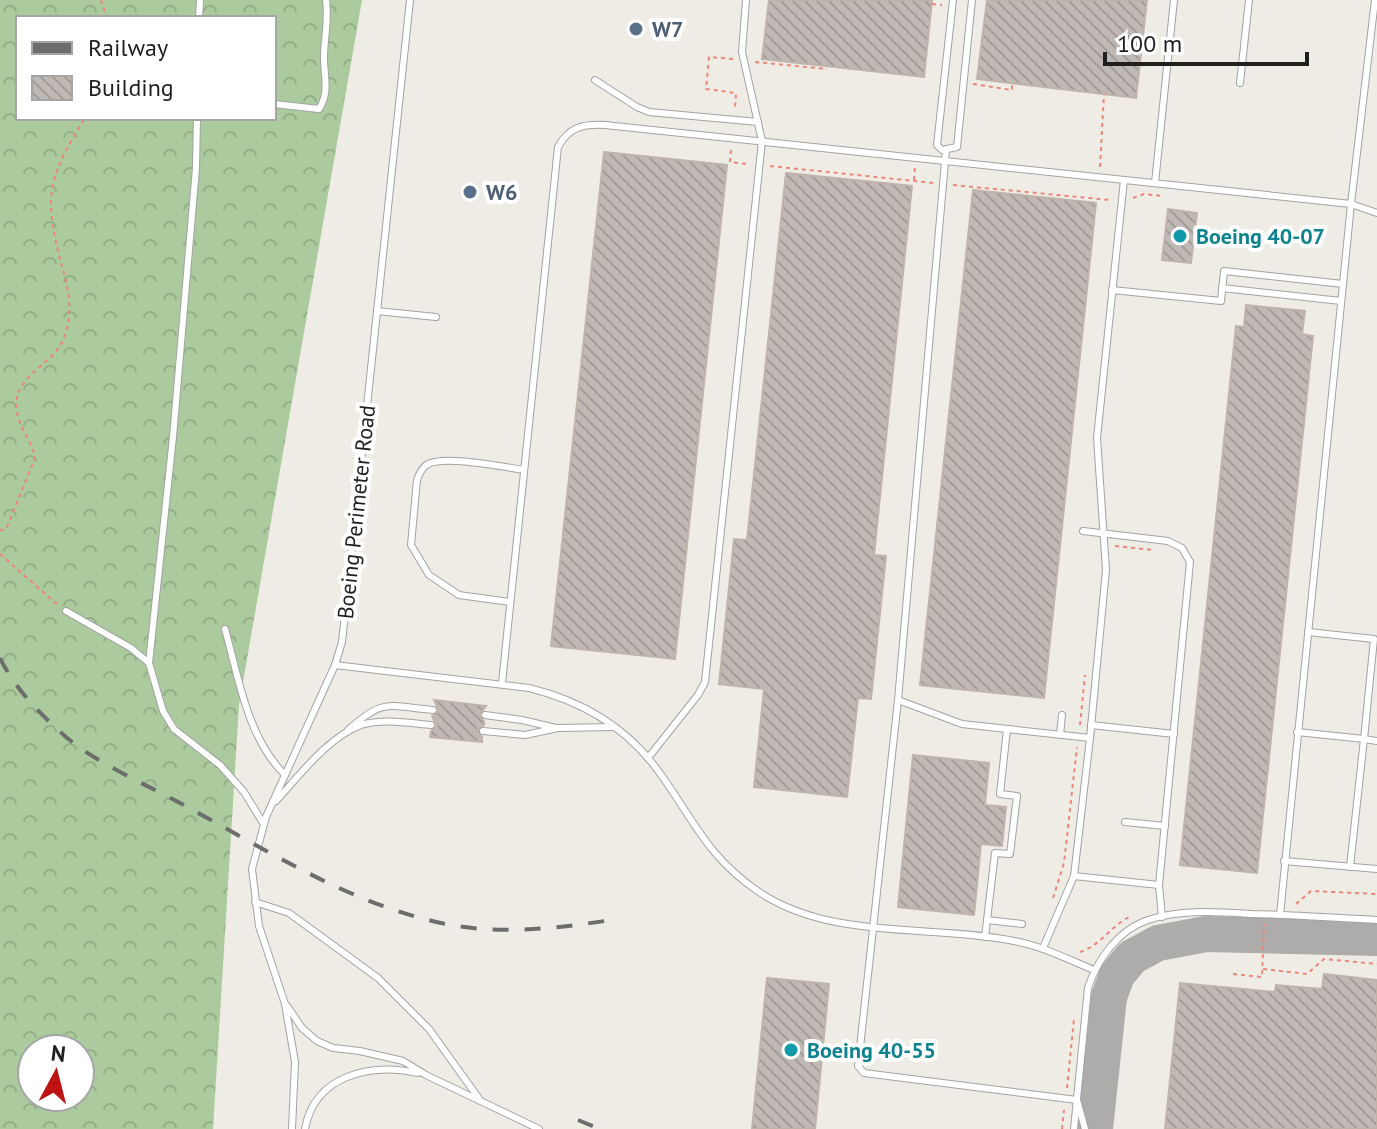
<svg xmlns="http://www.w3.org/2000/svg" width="1377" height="1129" font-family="'PT Sans',sans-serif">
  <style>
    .forest { fill: url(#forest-crowns); fill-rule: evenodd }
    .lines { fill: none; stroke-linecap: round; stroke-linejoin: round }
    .taxiway { stroke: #aeacaa; stroke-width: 36 }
    .building { fill: url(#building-back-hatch); stroke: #bfb3aa; stroke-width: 2 }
    .lane-casing { stroke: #a3a3a3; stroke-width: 8 }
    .path { stroke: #ee8578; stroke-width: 2; stroke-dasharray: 4 4; stroke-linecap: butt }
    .lane { stroke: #fff; stroke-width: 6 }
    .rail { stroke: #6d6d6d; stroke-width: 4; stroke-dasharray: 16 16; stroke-linecap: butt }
    .service-dot { fill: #5c6f8a; stroke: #fff; stroke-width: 3 }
    .culture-dot { fill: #0f9aa8; stroke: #fff; stroke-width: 3 }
    .labels { text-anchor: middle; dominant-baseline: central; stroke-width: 8; stroke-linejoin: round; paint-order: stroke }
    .service-label { font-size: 22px; font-weight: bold; fill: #4e5e75; stroke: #fff; text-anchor: start }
    .culture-label { font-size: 22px; font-weight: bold; fill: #0d838f; stroke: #fff; text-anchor: start }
    .street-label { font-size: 22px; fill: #1f1f1f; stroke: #fff }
  </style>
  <defs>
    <pattern id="forest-crowns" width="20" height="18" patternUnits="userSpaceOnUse" patternTransform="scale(2)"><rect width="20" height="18" fill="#abcb9e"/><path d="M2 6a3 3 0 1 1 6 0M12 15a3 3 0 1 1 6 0" fill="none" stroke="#93ae88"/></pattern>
    <pattern id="building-back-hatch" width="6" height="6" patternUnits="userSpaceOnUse" patternTransform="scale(2)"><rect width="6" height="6" fill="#bfb8b3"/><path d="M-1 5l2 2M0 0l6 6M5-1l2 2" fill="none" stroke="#a49e9a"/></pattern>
  </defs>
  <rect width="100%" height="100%" fill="#efece6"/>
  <path class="forest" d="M 0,0 L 362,0 L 239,705 L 213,1129 L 0,1129 ZM 18,18 L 274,18 L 274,118 L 18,118 ZM 32,1049 L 80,1049 L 80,1097 L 32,1097 Z"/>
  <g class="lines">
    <polyline class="taxiway" points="1095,1129 1109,997 1117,975 1132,957 1158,943 1206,934 1377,938"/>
  </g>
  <g class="building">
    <polygon points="769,0 932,0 924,77 762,59"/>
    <polygon points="987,0 1147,0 1136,98 977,79"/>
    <polygon points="604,152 727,165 675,659 551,646"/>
    <polygon points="786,173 912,186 874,555 886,556 871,699 858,698 847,797 754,787 764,689 719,684 734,539 747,540"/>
    <polygon points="973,190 1096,203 1044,698 920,685"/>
    <polygon points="1168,209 1197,213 1191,263 1162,260"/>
    <polygon points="1246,305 1305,311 1302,334 1313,336 1257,873 1180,865 1236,326 1244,327"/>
    <polygon points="434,700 486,706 479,715 484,721 484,725 477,730 482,737 482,742 430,737 431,731 437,726 432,716 439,711"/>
    <polygon points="913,755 989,763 985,805 1006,807 1002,846 981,844 974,915 898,907"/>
    <polygon points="1324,974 1377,980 1377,1129 1165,1129 1180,983 1275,992 1276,985 1322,989"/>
    <polygon points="767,978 829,984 815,1129 752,1129"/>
  </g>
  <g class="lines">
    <g class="lane-casing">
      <g id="lane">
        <polyline points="953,0 937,145 942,150 957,147 972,0"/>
        <polyline points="199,18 200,0"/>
        <polyline points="595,80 637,107 649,112 758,122"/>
        <polyline points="1240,83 1249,0"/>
        <path d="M 274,104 L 319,109 C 330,92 324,77 324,58 C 324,37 329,22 326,0"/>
        <polyline points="1155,183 1174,0"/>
        <polyline points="1222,288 1341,301"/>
        <polyline points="1112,290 1221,301 1224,271 1343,284"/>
        <polyline points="377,311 436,317"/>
        <polyline points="1083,531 1168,541 1182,548 1190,562 1159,885"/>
        <path d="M 510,602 L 459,595 L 429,575 L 411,545 L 417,480 C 419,474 423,467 428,464 C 446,455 503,467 524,470"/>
        <polyline points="66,611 131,648 149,663 163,711 174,729 220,765 244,792 263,823"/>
        <path d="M 225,629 C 239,679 247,737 285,775"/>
        <polyline points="1308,632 1374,639 1364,739 1377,741"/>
        <polyline points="149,663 173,437 196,168 197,118"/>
        <path d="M 335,665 L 529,688 C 582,701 627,727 659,772 C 694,820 707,857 759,892 C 833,941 931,924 1014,941 C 1042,946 1067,959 1094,970"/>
        <path d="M 502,683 L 558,147 C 569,127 582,124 605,125 L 1351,204 L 1377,213"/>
        <polyline points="898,700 946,150"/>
        <polyline points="485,715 522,720 556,728"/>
        <polyline points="1091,725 1174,734"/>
        <path d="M 348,730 C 384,698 387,706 433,710"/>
        <polyline points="483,731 525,735 558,728 614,727"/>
        <polyline points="1297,732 1364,739 1350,867"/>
        <polyline points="1060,735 1062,715"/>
        <polyline points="648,758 698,695 705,682 762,141 742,52 746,0"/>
        <path d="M 276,801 C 300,775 327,738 361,725 C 383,718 409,723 431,725"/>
        <polyline points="1125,822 1165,826"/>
        <polyline points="1284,861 1377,869"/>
        <polyline points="1074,876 1159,885 1162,917"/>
        <polyline points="255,902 289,913 378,978 429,1029 480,1100"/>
        <polyline points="1280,915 1351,204 1375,0"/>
        <polyline points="987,920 1022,924"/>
        <polyline points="985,937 995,853 1010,854 1017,796 1000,794 1007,729"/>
        <polyline points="1043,948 1074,876 1090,738 1106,570 1097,438 1124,180"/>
        <polyline points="287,1006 302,1028 317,1041 333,1048 360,1051 403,1061 426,1075 539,1129"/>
        <polyline points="292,1129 295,1062 285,1004 259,926 252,869 266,817 335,665 342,642 410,0"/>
        <path d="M 305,1129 C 315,1074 372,1063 418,1073"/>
        <path d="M 1074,1129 L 1088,988 C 1097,960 1118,930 1148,920 C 1180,909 1218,912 1253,914 C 1294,915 1336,918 1377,920"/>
        <polyline points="1085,1129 1077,1100 864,1073 858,1066 898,700 962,724 1090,738"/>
      </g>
    </g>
    <g class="path">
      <polyline points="101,0 107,18"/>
      <polyline points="932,4 942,5"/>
      <polyline points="733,59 709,57 706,89 736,93 735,108"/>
      <polyline points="755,62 827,69"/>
      <polyline points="973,84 1012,90 1012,83"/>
      <polyline points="731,150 730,162 747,164"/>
      <polyline points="770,166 934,183"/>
      <polyline points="1100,167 1104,94"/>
      <polyline points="914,180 915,166"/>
      <polyline points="953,185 1110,200"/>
      <polyline points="1133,198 1144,194 1162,196"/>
      <path d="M 0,531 L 7,527 L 35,458 C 32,441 20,429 17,413 C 10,379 47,368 61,344 C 66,336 68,325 69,315 C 71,294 64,275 59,255 C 43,191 51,173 85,118"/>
      <polyline points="1115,546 1153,550"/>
      <polyline points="0,554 59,606"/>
      <polyline points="1080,725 1085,675"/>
      <polyline points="1053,898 1064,863 1077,747"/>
      <polyline points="1296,904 1311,891 1377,894"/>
      <path d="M 1080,952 C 1100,946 1111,926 1129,917"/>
      <polyline points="1263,969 1307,974 1324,959 1377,964"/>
      <polyline points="1233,974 1262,977 1264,924"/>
      <polyline points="1067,1088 1074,1019"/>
      <polyline points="1062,1129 1064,1110"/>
    </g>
    <use href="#lane" class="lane"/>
    <g class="rail">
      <path d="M 0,658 C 15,689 40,714 66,737 C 98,764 145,784 182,804 C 265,849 348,903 441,923 C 496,935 550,929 605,921"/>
      <polyline points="578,1120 600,1129"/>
    </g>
  </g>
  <g class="service-dot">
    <circle cx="636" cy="29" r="8"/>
    <circle cx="470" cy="192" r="8"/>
  </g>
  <g class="culture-dot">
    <circle cx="1180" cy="236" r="8"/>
    <circle cx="791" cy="1050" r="8"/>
  </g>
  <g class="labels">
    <g class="service-label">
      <text x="652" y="29">W7</text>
      <text x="486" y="192">W6</text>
    </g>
    <g class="culture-label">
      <text x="1196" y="236">Boeing 40-07</text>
      <text x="807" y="1050">Boeing 40-55</text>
    </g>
    <g class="street-label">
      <text transform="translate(356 512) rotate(-84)">Boeing Perimeter Road</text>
    </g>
  </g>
  <rect x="16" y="16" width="260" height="104" fill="#ffffff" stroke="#a5a5a5" stroke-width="2"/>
  <rect x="32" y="42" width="40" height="12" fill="#6d6d6d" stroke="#a5a5a5" stroke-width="2"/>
  <text x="88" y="56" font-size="24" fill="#1f1f1f">Railway</text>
  <rect x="32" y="76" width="40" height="24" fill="url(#building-back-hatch)" stroke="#a5a5a5" stroke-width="2"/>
  <text x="88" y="96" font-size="24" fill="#1f1f1f">Building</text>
  <g transform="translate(56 1073) rotate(7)"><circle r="38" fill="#ffffff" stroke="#a5a5a5" stroke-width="2"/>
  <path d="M0-6L14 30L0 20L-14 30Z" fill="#bd1311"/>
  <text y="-12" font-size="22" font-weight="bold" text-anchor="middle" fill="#1f1f1f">N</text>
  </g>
  <path d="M1105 52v12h202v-12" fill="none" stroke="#1f1f1f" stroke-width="4"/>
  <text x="1117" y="52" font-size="24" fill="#1f1f1f" stroke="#ffffff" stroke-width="6" paint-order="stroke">100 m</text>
</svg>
